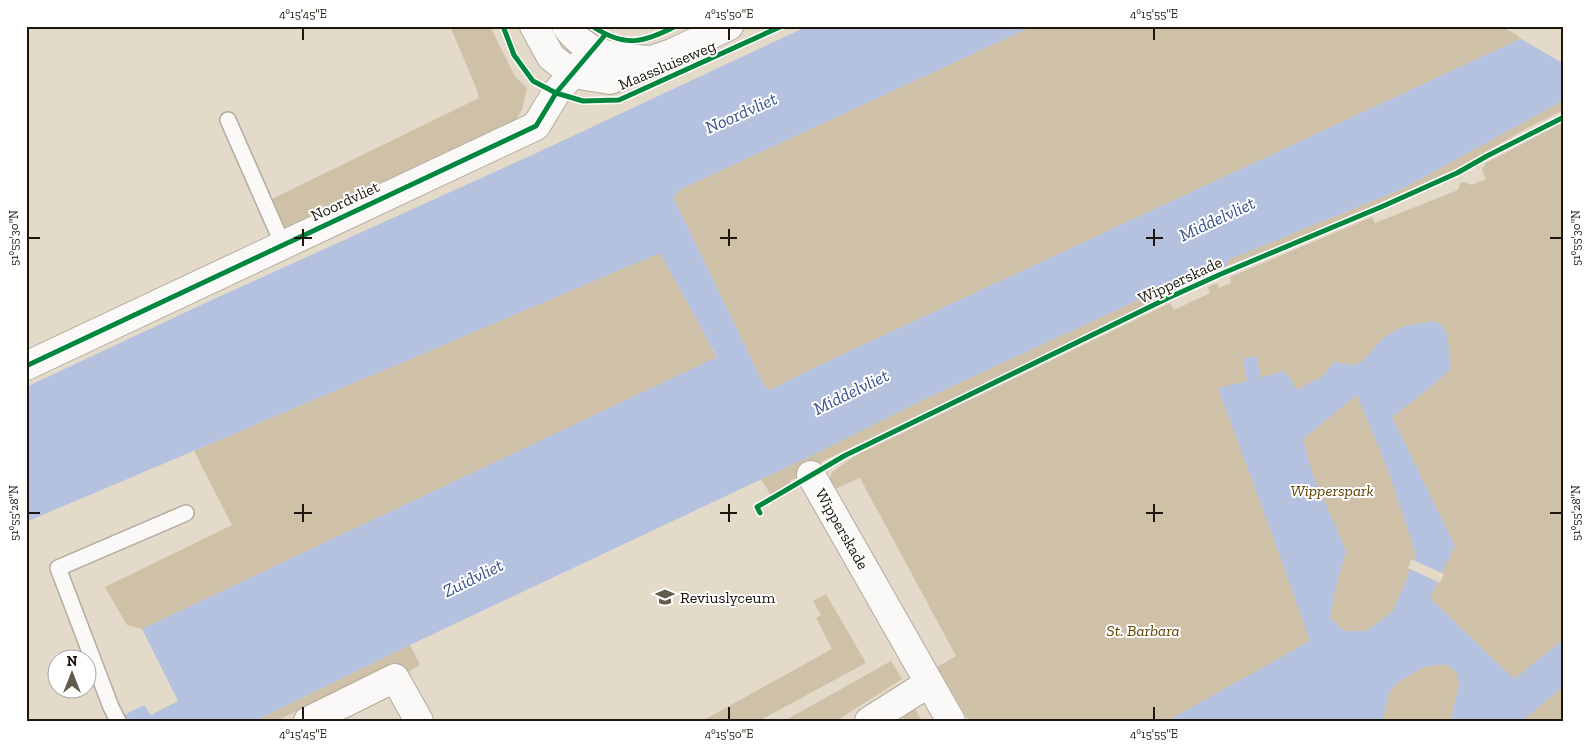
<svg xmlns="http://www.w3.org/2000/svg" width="1590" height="747" font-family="'Zilla Slab',serif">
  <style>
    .green { fill: #cfc0a8 }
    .water { fill: #b5c2df; fill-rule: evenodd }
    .pier { fill: #e4daca }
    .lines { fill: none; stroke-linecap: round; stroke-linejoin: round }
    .service-casing { stroke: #b3ab9f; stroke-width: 18 }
    .minor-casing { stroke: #b3ab9f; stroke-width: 30 }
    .tertiary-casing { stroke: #b3ab9f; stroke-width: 30 }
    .service { stroke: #fbf9f7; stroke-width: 15 }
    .minor { stroke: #fbf9f7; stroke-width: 28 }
    .tertiary { stroke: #fbf9f7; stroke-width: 28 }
    .cycleway-casing { stroke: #fff; stroke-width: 8 }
    .cycleway { stroke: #00873e; stroke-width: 5 }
    .ticks { fill: none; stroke: #1c160c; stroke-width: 2 }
    .labels { text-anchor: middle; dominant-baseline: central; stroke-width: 4; stroke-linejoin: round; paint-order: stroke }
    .street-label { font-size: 16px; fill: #1c160c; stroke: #fff }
    .park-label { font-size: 16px; font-style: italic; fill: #604301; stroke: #fff }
    .poi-label { font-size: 16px; fill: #1c160c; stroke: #fff; text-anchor: start }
    .water-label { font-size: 18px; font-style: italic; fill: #38518d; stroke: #fff }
    .neatline { fill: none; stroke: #1c160c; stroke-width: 2 }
    .ticks-label { font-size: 12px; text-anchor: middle; fill: #1c160c }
  </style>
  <rect width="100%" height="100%" fill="#e4daca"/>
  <g class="green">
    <polygon points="450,26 490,26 514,75 527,88 522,110 512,126 287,231 272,199 479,98 477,90"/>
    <polygon points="1033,26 1501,26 1522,38 822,364 770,390 765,387 673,197 681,189"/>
    <polygon points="1564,100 1564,110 1529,127 1448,174 1317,231 1227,266 1227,260 1402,189"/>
    <polygon points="1564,122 1564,721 969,721 937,667 956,656 860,478 835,489 830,478 832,472 855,456 1170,303 1174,310 1210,293 1208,287 1217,283 1219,288 1231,283 1230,277 1372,217 1375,223 1458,190 1460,183 1464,182 1472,185 1486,179 1482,170 1486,163"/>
    <polygon points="661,252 717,358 142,629 127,625 105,587 232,525 194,451"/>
    <polygon points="1196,273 1205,275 1204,278 825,460 790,481 790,486 771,495 761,479 927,398"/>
    <polygon points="826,594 866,663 759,721 702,721 832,649 816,618 821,615 813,601"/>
    <polygon points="410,645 420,665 408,672 399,666 391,666 276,721 255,721"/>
    <polygon points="891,661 902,679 836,721 784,721"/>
    <polygon points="915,709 922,721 905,721 901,714"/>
  </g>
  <g class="water">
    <polygon points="808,26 1033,26 681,189 673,197 765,387 770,390 822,364 1522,38 1531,44 1564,28 1564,100 1402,189 1228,260 1227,266 1205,275 1196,273 927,398 815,454 410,645 255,721 112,721 144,705 151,715 178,701 142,629 717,357 660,253 26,522 26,387 216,298 532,155"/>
    <path d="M 1433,321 L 1442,325 L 1447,333 L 1451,369 L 1433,385 L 1392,417 L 1455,546 L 1430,598 L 1514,679 L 1564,639 L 1564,686 L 1522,721 L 1450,721 L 1459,685 L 1457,674 L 1449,665 L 1435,665 L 1422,668 L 1398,682 L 1390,691 L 1382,721 L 1167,721 L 1310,641 L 1277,548 L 1218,388 L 1247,381 L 1243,359 L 1256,356 L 1261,378 L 1283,371 L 1292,381 L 1296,390 L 1323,376 L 1334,362 L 1353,365 L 1363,361 L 1383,338 L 1404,326 ZM 1357,395 L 1388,470 L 1416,554 L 1404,586 L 1392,612 L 1366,631 L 1344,631 L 1330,618 L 1336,586 L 1346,551 L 1312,472 L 1303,439 Z"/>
  </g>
  <g class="pier">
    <polygon points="1561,26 1564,26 1564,64 1518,37 1522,35 1531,41"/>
    <polygon points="1411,559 1444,574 1440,583 1408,568"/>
  </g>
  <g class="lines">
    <g class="service-casing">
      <g id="service">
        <polyline points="228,120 283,245"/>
        <polyline points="118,721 111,707 58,568 186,513"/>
      </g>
    </g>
    <g class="minor-casing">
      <g id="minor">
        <polyline points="26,366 536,126 556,93 588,56"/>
        <polyline points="811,475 951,721"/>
        <polyline points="308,721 395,678 419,721"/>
        <polyline points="869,721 929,683"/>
      </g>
    </g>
    <g class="tertiary-casing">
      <g id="tertiary">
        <polyline points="534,26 551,57 573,74 610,80 651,60 672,53 729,26"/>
        <path d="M 566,26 C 588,57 615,57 649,60"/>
      </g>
    </g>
    <use href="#service" class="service"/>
    <use href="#minor" class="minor"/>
    <use href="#tertiary" class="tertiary"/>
    <g class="cycleway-casing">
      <g id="cycleway">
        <polyline points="503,26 514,55 533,81 556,93 583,101 619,100 782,26"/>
        <path d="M 592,26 C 625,48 643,43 676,26"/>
        <polyline points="26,366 536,126 556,93 605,35"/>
        <polyline points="760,513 757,507 844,456 1168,298 1221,274 1381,207 1457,173 1487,156 1564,117"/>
      </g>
    </g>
    <use href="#cycleway" class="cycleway"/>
  </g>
  <path class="ticks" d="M 303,28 L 303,40M 729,28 L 729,40M 1154,28 L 1154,40M 303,229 L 303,246M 729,229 L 729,246M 1154,229 L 1154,246M 28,238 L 40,238M 294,238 L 312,238M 720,238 L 737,238M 1146,238 L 1163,238M 1550,238 L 1562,238M 303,504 L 303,522M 729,504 L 729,522M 1154,504 L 1154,522M 28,513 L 40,513M 294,513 L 312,513M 720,513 L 737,513M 1146,513 L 1163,513M 1550,513 L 1562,513M 303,707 L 303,720M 729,707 L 729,720M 1154,707 L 1154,720"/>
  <defs>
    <g id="school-bare" transform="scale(1.5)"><path d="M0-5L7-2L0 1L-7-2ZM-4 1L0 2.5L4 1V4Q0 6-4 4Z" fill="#625b4e" stroke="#fff" stroke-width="2.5" paint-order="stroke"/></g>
  </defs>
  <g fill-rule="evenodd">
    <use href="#school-bare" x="665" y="597"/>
  </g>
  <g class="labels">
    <g class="street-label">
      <text transform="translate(667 65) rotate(-23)">Maassluiseweg</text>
      <text transform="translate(345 201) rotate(-25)">Noordvliet</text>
      <text transform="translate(1180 280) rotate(-25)">Wipperskade</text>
      <text transform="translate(842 529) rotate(60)">Wipperskade</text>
    </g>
    <g class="park-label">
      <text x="1332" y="490">Wipperspark</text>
      <text x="1143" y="630">St. Barbara</text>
    </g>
    <g class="poi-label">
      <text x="680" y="597">Reviuslyceum</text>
    </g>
    <g class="water-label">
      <text transform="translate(741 113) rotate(-24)">Noordvliet</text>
      <text transform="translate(1217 219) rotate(-25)">Middelvliet</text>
      <text transform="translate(851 392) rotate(-26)">Middelvliet</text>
      <text transform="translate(473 578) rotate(-26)">Zuidvliet</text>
    </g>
  </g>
  <rect width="1590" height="747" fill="none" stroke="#ffffff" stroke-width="55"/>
  <g transform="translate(72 674)"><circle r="24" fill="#ffffff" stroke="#a4a29e"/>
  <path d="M0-4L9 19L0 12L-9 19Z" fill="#625b4e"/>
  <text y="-8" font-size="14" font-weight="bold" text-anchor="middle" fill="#1c160c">N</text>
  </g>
  <rect x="28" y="28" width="1534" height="692" class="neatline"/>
  <g class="ticks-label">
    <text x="303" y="18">4°15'45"E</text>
    <text x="729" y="18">4°15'50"E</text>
    <text x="1154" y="18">4°15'55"E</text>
    <text transform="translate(14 238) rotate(-90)" y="4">51°55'30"N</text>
    <text transform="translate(1576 238) rotate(-90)" y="4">51°55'30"N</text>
    <text transform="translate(14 513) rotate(-90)" y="4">51°55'28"N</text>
    <text transform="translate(1576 513) rotate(-90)" y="4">51°55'28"N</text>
    <text x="303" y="738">4°15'45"E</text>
    <text x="729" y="738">4°15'50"E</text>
    <text x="1154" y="738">4°15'55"E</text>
  </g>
</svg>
